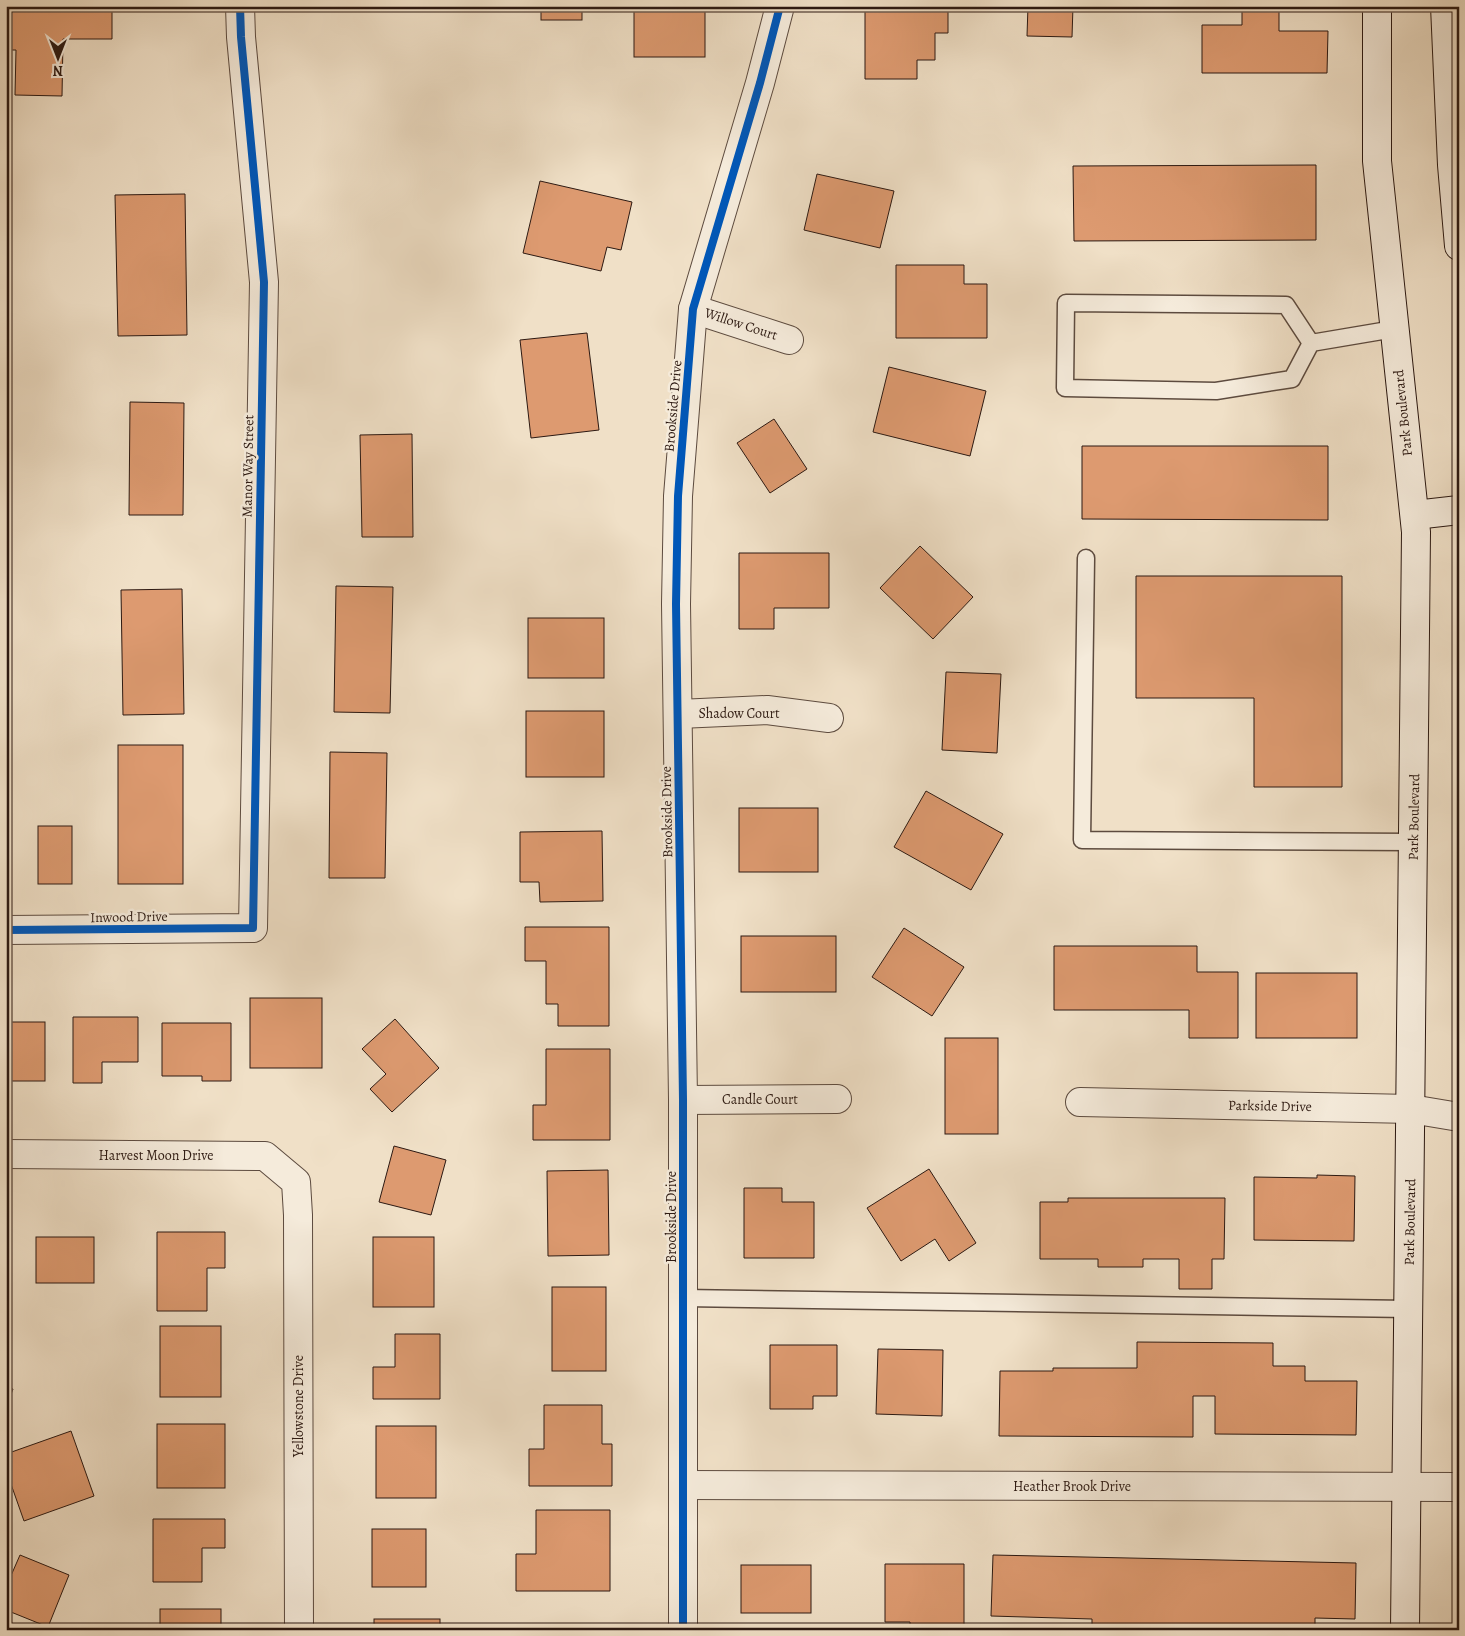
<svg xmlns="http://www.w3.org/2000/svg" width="1465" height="1636" font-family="Alegreya,serif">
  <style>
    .building { fill: #dd9a70; stroke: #2c1912 }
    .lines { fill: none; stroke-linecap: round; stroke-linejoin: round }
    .lane-casing { stroke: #5d4b3f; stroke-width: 19 }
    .street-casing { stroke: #5d4b3f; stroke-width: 30 }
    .secondary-casing { stroke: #2c1912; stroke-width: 30 }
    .lane { stroke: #f5ebdb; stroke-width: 16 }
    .street { stroke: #f5ebdb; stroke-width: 28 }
    .secondary { stroke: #f5ebdb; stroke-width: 28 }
    .cycleway-casing { stroke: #f5ebdb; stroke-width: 11 }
    .cycleway { stroke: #0057b8; stroke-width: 8 }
    .labels { text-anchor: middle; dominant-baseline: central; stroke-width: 5; stroke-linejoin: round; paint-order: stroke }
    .street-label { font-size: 14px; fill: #2c1912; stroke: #f5ebdb }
  </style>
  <rect width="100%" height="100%" fill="#f0e0c7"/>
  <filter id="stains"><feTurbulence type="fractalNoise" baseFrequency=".004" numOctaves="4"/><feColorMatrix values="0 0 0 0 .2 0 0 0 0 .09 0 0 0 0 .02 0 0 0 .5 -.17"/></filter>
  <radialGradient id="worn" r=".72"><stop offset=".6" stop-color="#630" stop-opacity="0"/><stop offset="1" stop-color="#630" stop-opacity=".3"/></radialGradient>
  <g class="building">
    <polygon points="6,6 112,6 112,39 63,39 62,96 15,95 16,50 6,50"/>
    <rect x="541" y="6" width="41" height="14"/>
    <rect x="634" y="6" width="71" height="51"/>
    <polygon points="865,6 948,6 948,33 935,33 935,60 917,60 917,79 865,79"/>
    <polygon points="1028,6 1073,6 1072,37 1027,36"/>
    <polygon points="1242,6 1279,6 1279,31 1328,31 1327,73 1202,73 1202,25 1242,25"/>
    <polygon points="1316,165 1316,240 1074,241 1073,166"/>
    <polygon points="817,174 894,191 880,248 804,230"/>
    <polygon points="540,181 632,202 621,250 607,247 601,271 523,253"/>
    <polygon points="185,194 187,335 118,336 115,195"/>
    <polygon points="896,265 964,265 964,284 987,284 987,338 896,338"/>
    <polygon points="587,333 599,430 531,438 520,340"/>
    <polygon points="889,367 986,391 970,456 873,432"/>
    <polygon points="130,402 184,403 183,515 129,515"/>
    <polygon points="774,419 807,469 770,493 737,443"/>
    <polygon points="412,434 413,537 362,537 360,435"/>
    <polygon points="1082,446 1328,446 1328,520 1082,519"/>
    <polygon points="920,546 973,597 933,639 880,588"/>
    <polygon points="739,553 829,553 829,608 774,608 774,629 739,629"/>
    <polygon points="1136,576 1342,576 1342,787 1254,787 1254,698 1136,698"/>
    <polygon points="336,586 393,587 390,713 334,712"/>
    <polygon points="182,589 184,714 123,715 121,590"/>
    <rect x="528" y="618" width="76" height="60"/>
    <polygon points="946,672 1001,674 997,753 942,750"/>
    <rect x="526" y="711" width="78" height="66"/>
    <rect x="118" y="745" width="65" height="139"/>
    <polygon points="330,752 387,753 385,878 329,878"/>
    <polygon points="926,791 1003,834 971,890 894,847"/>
    <rect x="739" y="808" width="79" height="64"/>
    <rect x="38" y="826" width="34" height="58"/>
    <polygon points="602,831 603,901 540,902 539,882 520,882 520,832"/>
    <polygon points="525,927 609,927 609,1026 558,1026 558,1004 546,1004 546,961 525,961"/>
    <polygon points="904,928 964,967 932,1016 872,977"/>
    <rect x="741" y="936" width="95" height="56"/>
    <polygon points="1054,946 1197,946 1197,972 1238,972 1238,1038 1189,1038 1189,1010 1054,1010"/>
    <rect x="1256" y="973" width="101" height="65"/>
    <rect x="250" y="998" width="72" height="70"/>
    <polygon points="73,1017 138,1017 138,1062 102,1062 102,1083 73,1083"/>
    <polygon points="395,1019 439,1068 392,1112 370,1089 386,1074 362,1049"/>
    <rect x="6" y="1022" width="39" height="59"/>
    <polygon points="162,1023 231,1023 231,1081 202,1081 202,1076 162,1076"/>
    <rect x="945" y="1038" width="53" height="96"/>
    <polygon points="546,1049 610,1049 610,1140 533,1140 533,1105 546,1105"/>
    <polygon points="394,1146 446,1160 431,1215 379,1202"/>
    <polygon points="929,1169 976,1243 949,1261 935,1239 901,1261 867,1208"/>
    <polygon points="608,1170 609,1255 548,1256 547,1171"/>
    <polygon points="1317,1175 1355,1176 1354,1241 1254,1240 1254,1177 1317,1178"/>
    <polygon points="744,1188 782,1188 782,1202 814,1202 814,1258 744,1258"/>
    <polygon points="1068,1198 1225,1198 1224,1259 1212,1259 1212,1289 1179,1289 1179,1259 1143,1259 1143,1267 1098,1267 1098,1259 1040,1259 1040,1202 1068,1202"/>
    <polygon points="157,1232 225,1232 225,1268 207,1268 207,1311 157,1311"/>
    <rect x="36" y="1237" width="58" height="46"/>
    <rect x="373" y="1237" width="61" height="70"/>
    <rect x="552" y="1287" width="54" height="84"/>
    <rect x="160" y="1326" width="61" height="71"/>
    <polygon points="395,1334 440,1334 440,1399 373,1399 373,1367 395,1367"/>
    <polygon points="1137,1342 1273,1343 1273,1366 1305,1366 1305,1381 1357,1381 1356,1435 1215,1434 1215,1396 1193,1396 1193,1437 999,1436 1000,1371 1053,1371 1053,1368 1137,1368"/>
    <polygon points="770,1345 837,1345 837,1396 813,1396 813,1409 770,1409"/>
    <polygon points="878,1349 943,1350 942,1416 876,1414"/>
    <polygon points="6,1387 13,1389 6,1408"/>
    <polygon points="544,1405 602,1405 602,1444 612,1444 612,1486 529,1486 529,1449 544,1449"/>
    <rect x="157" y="1424" width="68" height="64"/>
    <rect x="376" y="1426" width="60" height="72"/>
    <polygon points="71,1431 94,1496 24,1521 6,1470 6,1454"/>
    <polygon points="536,1510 610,1510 610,1591 516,1591 516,1554 536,1554"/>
    <polygon points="153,1519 225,1519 225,1548 202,1548 202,1582 153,1582"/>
    <rect x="372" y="1529" width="54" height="58"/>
    <polygon points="20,1555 69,1575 48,1627 6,1610 6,1587"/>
    <polygon points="993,1555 1356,1563 1355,1619 1315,1618 1315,1630 1092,1630 1092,1619 991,1616"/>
    <polygon points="885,1564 964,1564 964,1630 910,1630 910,1622 885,1622"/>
    <rect x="741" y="1565" width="70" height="48"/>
    <rect x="160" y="1609" width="61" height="21"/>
    <rect x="374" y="1619" width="66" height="11"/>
  </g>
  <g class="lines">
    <g class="lane-casing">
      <g id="lane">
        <polyline points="1311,343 1292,379 1216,391 1065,388 1066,303 1286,305 1311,343 1394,329"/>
        <polyline points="1086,558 1082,840 1413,842"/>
        <polyline points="684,1298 1409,1309"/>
      </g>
    </g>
    <g class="street-casing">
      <g id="street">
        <polyline points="693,309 789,340"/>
        <polyline points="679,714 767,710 829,718"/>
        <polyline points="6,930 253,928 264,282 241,37 240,6"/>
        <polyline points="683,1100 837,1099"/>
        <polyline points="1080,1102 1411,1109 1459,1117"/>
        <polyline points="6,1154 265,1156 296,1182 298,1215 299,1630"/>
        <polyline points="684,1485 1459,1487"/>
        <polyline points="683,1630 683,1100 676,604 678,496 693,309 760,83 780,6"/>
      </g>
    </g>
    <g class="secondary-casing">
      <g id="secondary">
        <polyline points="1377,6 1377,161 1416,532 1405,1630"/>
        <polyline points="1445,6 1452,165 1459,246"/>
        <polyline points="1415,515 1459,510"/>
      </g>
    </g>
    <use href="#lane" class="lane"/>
    <use href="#street" class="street"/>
    <use href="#secondary" class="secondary"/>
    <g class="cycleway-casing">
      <g id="cycleway">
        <polyline points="6,930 253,928 264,282 241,37 240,6"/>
        <polyline points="683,1630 683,1100 676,604 678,496 693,309 760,83 780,6"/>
      </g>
    </g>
    <use href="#cycleway" class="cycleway"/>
  </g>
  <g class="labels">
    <g class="street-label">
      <text transform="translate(741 324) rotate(18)">Willow Court</text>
      <text transform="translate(673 406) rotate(-85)">Brookside Drive</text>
      <text transform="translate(1403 413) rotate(-96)">Park Boulevard</text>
      <text transform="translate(248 466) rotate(-89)">Manor Way Street</text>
      <text x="739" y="713">Shadow Court</text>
      <text transform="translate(667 812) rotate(-91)">Brookside Drive</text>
      <text transform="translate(1414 817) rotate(-89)">Park Boulevard</text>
      <text transform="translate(129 917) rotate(-1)">Inwood Drive</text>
      <text x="760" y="1099">Candle Court</text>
      <text transform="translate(1270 1106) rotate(1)">Parkside Drive</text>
      <text x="156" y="1155">Harvest Moon Drive</text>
      <text transform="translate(671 1217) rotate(-90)">Brookside Drive</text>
      <text transform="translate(1410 1222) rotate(-89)">Park Boulevard</text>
      <text transform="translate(298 1406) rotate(-90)">Yellowstone Drive</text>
      <text x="1072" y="1486">Heather Brook Drive</text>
    </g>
  </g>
  <rect width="1465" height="1636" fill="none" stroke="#f0e0c7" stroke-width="25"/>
  <rect x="8" y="8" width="1450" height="1621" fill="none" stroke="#2c1912" stroke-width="2.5"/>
  <rect x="12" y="12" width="1440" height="1611" fill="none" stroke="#2c1912"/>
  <g transform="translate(58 58) rotate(180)" stroke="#f5ebdb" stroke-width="4" paint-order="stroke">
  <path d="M0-4L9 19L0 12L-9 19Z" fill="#2c1912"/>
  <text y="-8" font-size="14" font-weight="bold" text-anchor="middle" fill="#2c1912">N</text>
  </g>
  <rect width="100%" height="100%" filter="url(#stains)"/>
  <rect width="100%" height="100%" fill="url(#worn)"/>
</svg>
